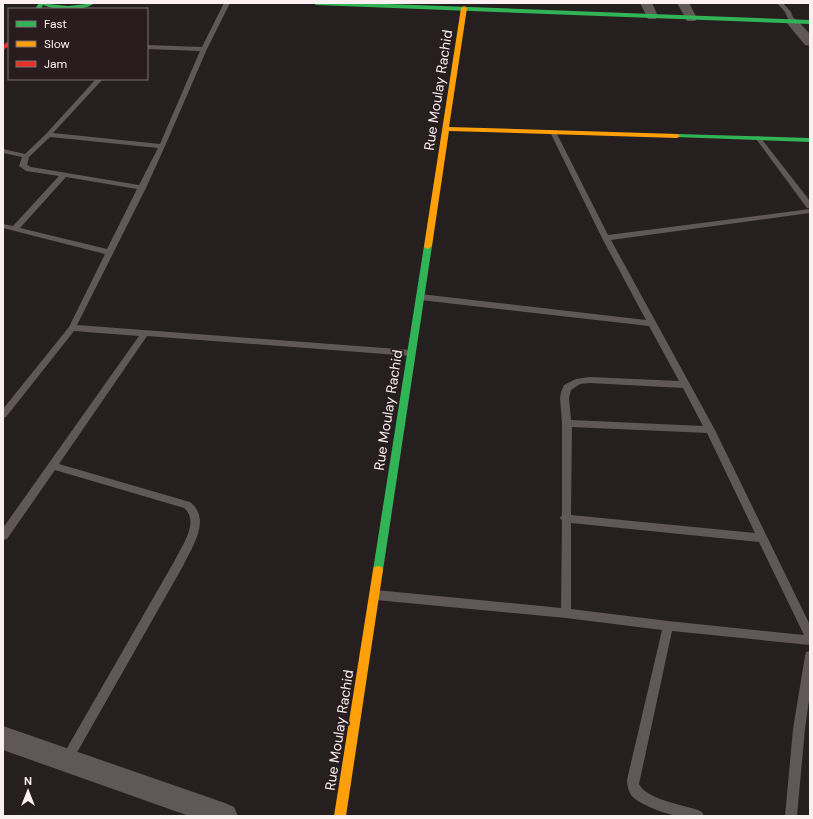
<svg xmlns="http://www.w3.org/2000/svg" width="813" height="819" font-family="'DM Sans',sans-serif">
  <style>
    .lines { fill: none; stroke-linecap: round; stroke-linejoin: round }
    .lane { fill: #605856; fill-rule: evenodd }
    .street { fill: #605856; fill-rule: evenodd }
    .fast { fill: #30b455; fill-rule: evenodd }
    .slow { fill: #ff9f0a; fill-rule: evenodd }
    .jam { fill: #e5322d; fill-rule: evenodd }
    .labels { text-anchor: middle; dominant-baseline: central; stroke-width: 3.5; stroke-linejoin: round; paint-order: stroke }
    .street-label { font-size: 14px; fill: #faf0f2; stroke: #291c1f }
  </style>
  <rect width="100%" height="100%" fill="#261f20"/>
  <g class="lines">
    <g class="lane">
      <path d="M 224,3 L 230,3 L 207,49 L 165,146 L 146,188 L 77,325 L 411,350 L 415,353 L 411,356 L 147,336 L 59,464 L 190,502 C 212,519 192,547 183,566 L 71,763 L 67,765 L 63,763 L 61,759 L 63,755 L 175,560 C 182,546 200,521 184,508 L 55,470 L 7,539 L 3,540 L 3,528 L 139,336 L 74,331 L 6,417 L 3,418 L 3,409 L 69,327 L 105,254 L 3,228 L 3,224 L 13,226 L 59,176 L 26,171 L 19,166 L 22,157 L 3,153 L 3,149 L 25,154 L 46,134 L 96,79 L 103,79 L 53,133 L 160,144 L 200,51 L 147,49 L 147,45 L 202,47 ZM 50,137 L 158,148 L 139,185 L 31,167 L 27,165 L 29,157 ZM 66,177 L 137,189 L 107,249 L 20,228 Z"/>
      <polygon points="777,3 783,3 791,12 795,22 794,23 790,23 785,12"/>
      <path d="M 553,130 L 556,132 L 608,235 L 810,209 L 810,213 L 611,240 L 715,430 L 810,625 L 810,645 L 672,631 L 639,784 C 646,799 683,805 698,810 L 702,812 L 704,816 C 696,816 687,817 679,816 C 667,815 638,804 631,795 C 628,790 627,785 627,780 L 662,630 L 566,618 L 376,600 L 372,598 L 371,595 L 372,592 L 376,590 L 561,608 L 562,521 L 560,518 L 562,515 L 562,423 L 560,398 L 561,392 L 564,385 L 576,379 L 590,377 L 679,381 L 649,326 L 420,300 L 416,297 L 420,294 L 646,320 L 602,238 L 550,132 ZM 590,383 L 683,388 L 703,426 L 571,420 L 569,398 L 571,390 L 580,384 ZM 572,427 L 707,433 L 755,533 L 571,515 ZM 571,523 L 759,542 L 804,635 L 668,621 L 571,609 Z"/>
      <polygon points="758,136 760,137 810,201 810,208 807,208 756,139 756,137"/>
      <polygon points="810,651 810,693 805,729 797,816 785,816 793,729 805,656 806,652"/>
    </g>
    <g class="street">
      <polygon points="640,3 652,3 658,16 656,19 648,19"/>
      <polygon points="677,3 689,3 697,18 695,21 687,21"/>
      <polygon points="792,18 796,19 810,34 810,46 805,45 786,22 788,19"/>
      <polygon points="3,726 225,803 234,807 238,816 189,816 3,750"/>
    </g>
    <g class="fast">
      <path d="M 39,3 L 68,6 L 95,3 C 82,12 58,11 43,5 L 41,9 L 35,9 Z"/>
      <polygon points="313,3 362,3 810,20 810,24 316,5"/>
      <polygon points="677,134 810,138 810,142 675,137 674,136"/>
      <polygon points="428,243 432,246 383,570 382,573 378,574 374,573 373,570 424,246"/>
    </g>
    <g class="slow">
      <polygon points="464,6 467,8 449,127 677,134 680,136 677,138 449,131 432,246 428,249 425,248 424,246 461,8"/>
      <polygon points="378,566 382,567 383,570 346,816 334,816 373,570 374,567"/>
    </g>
    <polygon class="jam" points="9,41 9,46 3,50 3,45"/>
  </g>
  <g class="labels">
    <g class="street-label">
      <text transform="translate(438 90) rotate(-81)">Rue Moulay Rachid</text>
      <text transform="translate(388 410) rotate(-81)">Rue Moulay Rachid</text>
      <text transform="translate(339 730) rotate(-81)">Rue Moulay Rachid</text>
    </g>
  </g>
  <rect width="813" height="819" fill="none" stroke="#faf0f2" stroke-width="8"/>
  <rect x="8" y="8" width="140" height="72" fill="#291c1f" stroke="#7d7173"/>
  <rect x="16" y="21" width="20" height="6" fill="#30b455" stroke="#7d7173"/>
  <text x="44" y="28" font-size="12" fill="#faf0f2">Fast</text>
  <rect x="16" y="41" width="20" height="6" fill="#ff9f0a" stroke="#7d7173"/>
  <text x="44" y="48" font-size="12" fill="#faf0f2">Slow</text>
  <rect x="16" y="61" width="20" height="6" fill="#e5322d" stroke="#7d7173"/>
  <text x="44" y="68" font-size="12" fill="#faf0f2">Jam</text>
  <g transform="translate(28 791)" stroke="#291c1f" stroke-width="3" paint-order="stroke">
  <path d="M0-3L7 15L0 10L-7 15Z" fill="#faf0f2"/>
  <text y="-6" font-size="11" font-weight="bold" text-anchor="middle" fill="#faf0f2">N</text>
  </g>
</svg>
